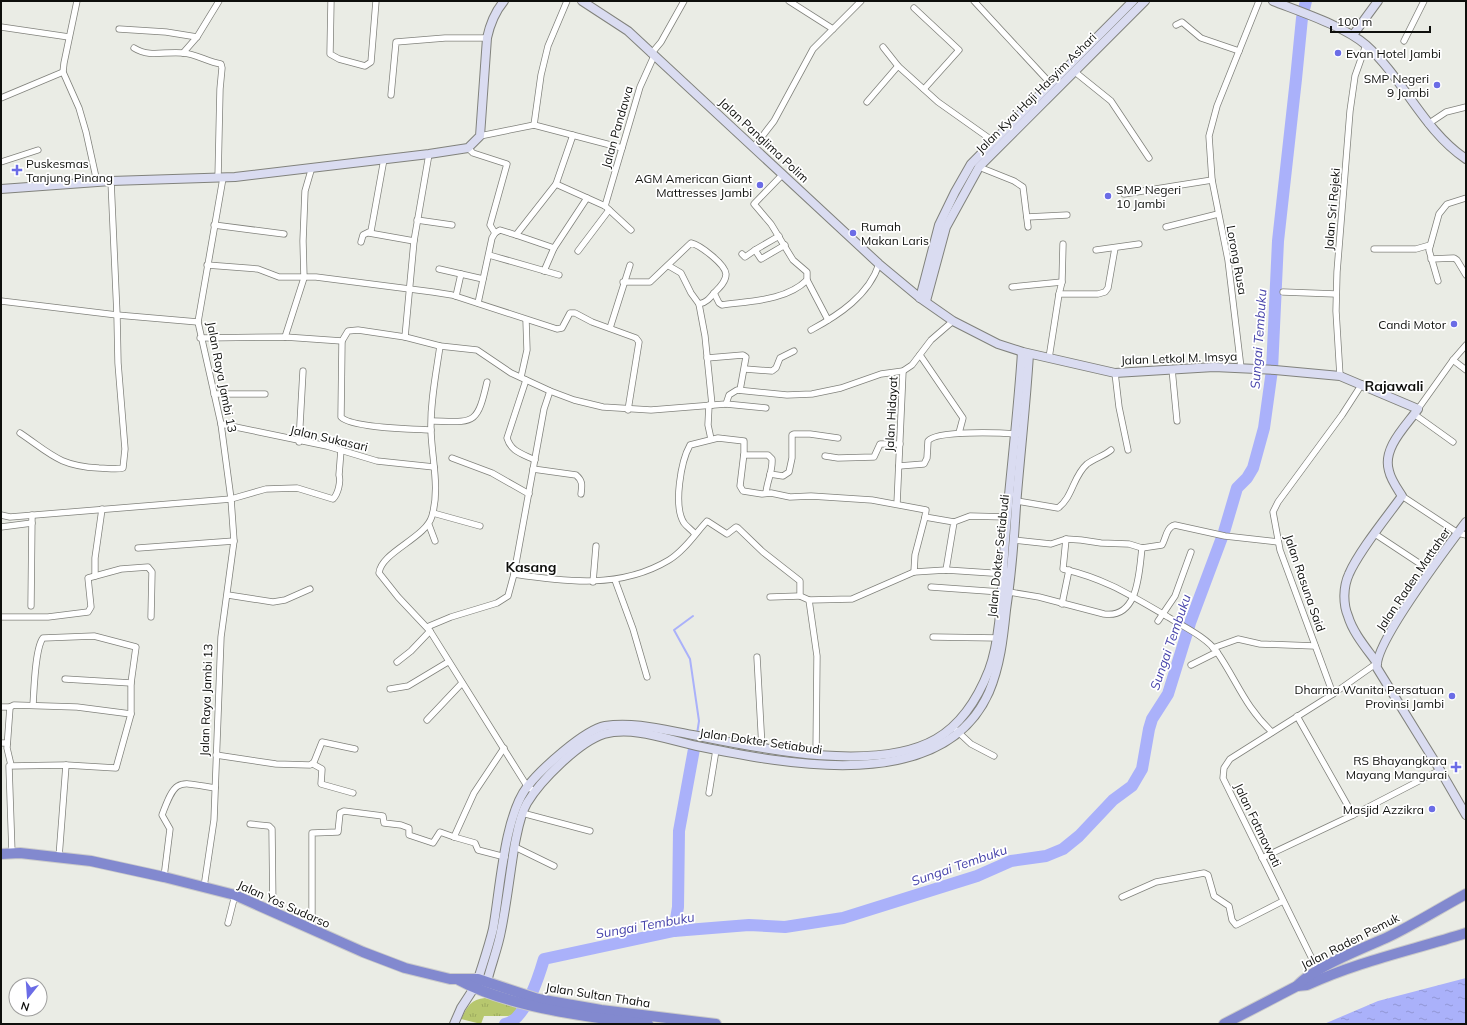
<svg xmlns="http://www.w3.org/2000/svg" width="1467" height="1025" font-family="Mulish,sans-serif">
  <style>
    .park { fill: url(#park-tufts) }
    .water { fill: url(#water-ripples) }
    .lines { fill: none; stroke-linecap: round; stroke-linejoin: round }
    .stream { stroke: #aab1fa; stroke-width: 2 }
    .river { stroke: #aab1fa; stroke-width: 12 }
    .street-casing { stroke: #81827c; stroke-width: 7 }
    .secondary-casing { stroke: #81827c; stroke-width: 10 }
    .highway-casing { stroke: #cacaca; stroke-width: 12 }
    .street { stroke: #fff; stroke-width: 5.5 }
    .secondary { stroke: #dadcf1; stroke-width: 8 }
    .highway { stroke: #8289cf; stroke-width: 10 }
    .poi-dot { fill: #6b6ce6; stroke: #fff; stroke-width: 1.5 }
    .labels { text-anchor: middle; dominant-baseline: central; stroke-width: 3.5; stroke-linejoin: round; paint-order: stroke }
    .poi-label { font-size: 12px; fill: #0e0f0c; stroke: #fff; text-anchor: end }
    .street-label { font-size: 12px; fill: #0e0f0c; stroke: #fff }
    .water-label { font-size: 13px; font-style: italic; fill: #4643aa; stroke: #fff }
    .quarter-label { font-size: 14px; font-weight: bold; fill: #0e0f0c; stroke: #fff }
  </style>
  <defs>
    <pattern id="park-tufts" width="24" height="20" patternUnits="userSpaceOnUse"><rect width="24" height="20" fill="#b7c76e"/><path d="M3 7l-1-3M5 7V3M7 7l1-3M15 17l-1-3M17 17v-4M19 17l1-3" fill="none" stroke="#9caa5e"/></pattern>
    <pattern id="water-ripples" width="26" height="14" patternUnits="userSpaceOnUse"><rect width="26" height="14" fill="#aab1fa"/><path d="M2 4q2-2 4 0t4 0M15 11q2-2 4 0t4 0" fill="none" stroke="#9197d5"/></pattern>
  </defs>
  <rect width="100%" height="100%" fill="#eaece5"/>
  <path class="park" d="M 485,998 L 518,1006 L 513,1015 L 508,1016 L 484,1016 L 481,1024 L 461,1019 C 467,1007 471,999 485,998 Z"/>
  <polygon class="water" points="1466,978 1466,1024 1324,1024 1378,1001"/>
  <g class="lines">
    <polyline class="stream" points="693,616 674,630 690,659 699,721 697,734"/>
    <g class="river">
      <polyline points="674,931 678,907 679,831 694,749"/>
      <path d="M 505,1024 C 525,1021 539,976 544,959 L 674,931 L 749,925 L 785,927 L 843,918 L 977,876 L 1011,861 L 1046,856 L 1063,849 L 1079,836 L 1113,800 L 1132,786 L 1142,769 L 1149,729 L 1152,719 L 1168,694 L 1190,623 L 1224,532 L 1237,488 L 1247,478 L 1253,468 L 1264,428 L 1272,370 L 1278,241 L 1296,79 L 1302,18 L 1306,1"/>
    </g>
    <g class="street-casing">
      <g id="street">
        <polyline points="77,1 64,63 63,72 79,108 86,132 97,182"/>
        <polyline points="331,1 330,54 339,59 365,66 371,62 376,1"/>
        <polyline points="567,1 548,46 541,75 534,125 622,148"/>
        <polyline points="789,1 833,29"/>
        <polyline points="974,1 1051,84"/>
        <polyline points="914,8 959,50 924,89"/>
        <polyline points="1176,25 1182,22 1201,38 1239,51"/>
        <polyline points="1,27 69,37"/>
        <polyline points="119,29 166,32 197,37"/>
        <polyline points="1404,41 1424,1"/>
        <polyline points="883,47 898,66"/>
        <path d="M 134,48 C 150,58 165,51 183,53 C 196,54 208,62 221,64 L 222,68 L 220,89 L 218,178"/>
        <polyline points="183,53 197,37 219,1"/>
        <polyline points="651,54 661,42 684,1"/>
        <polyline points="1075,72 1111,101 1149,158"/>
        <polyline points="391,95 396,42 445,38 487,38"/>
        <polyline points="1,98 63,72"/>
        <polyline points="867,102 898,66 938,102 993,141"/>
        <polyline points="1428,124 1446,112 1466,107"/>
        <polyline points="480,136 534,125"/>
        <polyline points="754,147 774,121 813,49 861,1"/>
        <polyline points="468,148 473,153 507,164 490,225 495,233"/>
        <polyline points="1,162 38,150"/>
        <polyline points="979,167 1014,181 1023,187 1028,227"/>
        <polyline points="556,184 605,206 631,230"/>
        <polyline points="1124,194 1212,180"/>
        <polyline points="605,206 640,87 654,56"/>
        <polyline points="1027,217 1067,215"/>
        <polyline points="417,220 452,225"/>
        <polyline points="214,225 284,234"/>
        <polyline points="1166,227 1218,214"/>
        <polyline points="369,233 414,241"/>
        <polyline points="516,235 554,248"/>
        <polyline points="779,236 755,250 761,259 785,245"/>
        <polyline points="361,242 363,235 371,231 384,159"/>
        <polyline points="1374,249 1416,249 1430,245"/>
        <polyline points="1096,250 1139,244"/>
        <polyline points="578,251 609,210"/>
        <polyline points="742,254 745,257 755,250"/>
        <polyline points="489,255 559,275"/>
        <polyline points="1431,259 1454,258 1457,260 1466,275"/>
        <polyline points="207,265 258,269 279,277 316,277 433,292 452,295 557,329 562,328 570,313 575,313 592,322 636,338 639,342 628,410"/>
        <polyline points="669,266 681,273 691,293 699,304 705,336 712,405"/>
        <polyline points="439,269 483,279"/>
        <polyline points="544,271 554,248 587,198"/>
        <polyline points="807,280 828,320"/>
        <polyline points="1438,281 1429,250 1439,214 1447,204 1466,198"/>
        <path d="M 623,282 L 650,282 L 691,243 C 700,245 725,264 726,274 C 726,282 719,288 714,293 C 710,298 706,303 699,304"/>
        <polyline points="1012,287 1062,282"/>
        <polyline points="1283,292 1336,294"/>
        <path d="M 714,293 L 719,303 L 722,305 C 749,301 786,301 807,280 L 807,272 L 793,260 L 771,224 L 754,204 L 783,174"/>
        <polyline points="1059,294 1062,282 1063,244"/>
        <polyline points="456,296 461,274"/>
        <polyline points="1,301 117,315 111,181"/>
        <polyline points="478,303 492,238 495,233 500,230 516,235 556,184 573,135"/>
        <polyline points="610,328 630,265"/>
        <path d="M 811,330 C 839,315 869,295 879,264"/>
        <polyline points="285,337 304,278 303,241 305,191 312,167"/>
        <polyline points="405,337 414,241 429,154"/>
        <polyline points="200,338 285,337 342,341"/>
        <path d="M 440,346 C 436,374 430,403 431,431 C 432,460 440,488 432,516 C 426,538 381,552 379,573 L 398,597 L 430,631 L 527,786 L 535,792"/>
        <polyline points="920,355 963,418 959,433"/>
        <polyline points="707,358 743,355 746,357 740,390"/>
        <polyline points="1049,358 1059,294 1098,294 1105,292 1108,288 1115,248"/>
        <polyline points="1453,360 1466,370"/>
        <polyline points="1241,368 1228,260 1212,180 1209,136 1217,106 1259,1"/>
        <polyline points="745,369 772,371 776,368 780,358 794,351"/>
        <polyline points="1172,369 1177,421"/>
        <polyline points="1115,373 1119,407 1128,450"/>
        <polyline points="1340,376 1336,311 1337,272 1350,111 1355,76 1366,45"/>
        <polyline points="521,377 527,350 526,320"/>
        <path d="M 526,380 L 507,438 C 511,452 523,454 535,460"/>
        <polyline points="214,394 265,394"/>
        <polyline points="726,404 766,408"/>
        <polyline points="709,405 708,425 711,439"/>
        <polyline points="1418,409 1453,360 1466,345"/>
        <polyline points="1414,414 1453,442"/>
        <path d="M 432,421 C 474,422 477,426 487,382"/>
        <polyline points="221,424 327,446 377,461 434,467"/>
        <path d="M 431,430 C 414,429 351,428 341,417 L 342,341 L 348,331 L 358,330 L 405,337 L 440,346 L 477,350 L 511,373 L 550,391 L 574,400 L 603,407 L 651,410 L 726,404 L 729,395 L 737,390 L 787,395 L 812,394 L 841,388 L 881,374 L 903,371 L 912,365 L 931,340 L 953,321"/>
        <path d="M 20,433 C 51,454 59,466 99,468 C 107,468 116,470 123,468 L 125,449 L 118,363 L 117,315 L 198,322"/>
        <polyline points="299,442 303,371"/>
        <path d="M 744,455 L 768,455 L 772,459 C 773,471 767,481 766,493"/>
        <polyline points="825,456 838,458 874,457 880,444 900,444"/>
        <polyline points="452,458 492,473 529,494"/>
        <path d="M 899,466 L 924,464 L 927,458 L 928,441 C 936,430 1002,433 1017,434"/>
        <path d="M 533,469 L 576,475 C 583,481 582,485 581,494"/>
        <polyline points="770,474 783,476 789,472 792,458 792,435 794,434 810,434 838,438"/>
        <polyline points="1402,496 1458,533 1466,535"/>
        <path d="M 1017,501 L 1058,508 C 1073,497 1073,476 1087,464 C 1095,458 1104,456 1111,450"/>
        <polyline points="897,504 903,371"/>
        <polyline points="433,513 480,526"/>
        <path d="M 1,515 L 10,517 L 231,499 L 266,489 L 297,488 L 333,499 C 338,494 341,482 339,475 L 341,450"/>
        <polyline points="954,522 970,516 1007,517"/>
        <polyline points="429,525 435,541"/>
        <polyline points="1,527 32,523"/>
        <path d="M 695,534 C 692,530 687,527 684,523 C 673,506 681,461 690,445 L 718,438 L 744,441 L 744,453 L 740,486 L 743,491 L 762,494 L 771,493 L 790,497 L 811,496 L 872,500 L 926,510 L 925,517 L 954,522 L 946,570"/>
        <polyline points="1375,534 1431,571"/>
        <path d="M 1066,539 L 1063,569 C 1106,579 1130,595 1168,617 C 1184,627 1206,637 1217,652 C 1237,681 1245,707 1272,732"/>
        <path d="M 1014,540 L 1051,544 L 1066,539 L 1081,540 L 1101,543 L 1129,544 L 1142,548 L 1162,545 C 1166,539 1166,527 1175,525 L 1225,536 L 1278,542"/>
        <polyline points="138,548 234,541"/>
        <polyline points="914,572 915,555 925,517"/>
        <path d="M 514,574 C 566,582 621,589 669,560 C 684,551 695,534 707,521 L 727,534 L 736,527 L 738,528 L 763,552 L 800,581 L 800,596 L 809,600 L 817,656 L 816,755"/>
        <polyline points="95,576 95,558 102,509"/>
        <polyline points="615,580 633,629 647,677"/>
        <polyline points="593,582 596,546"/>
        <polyline points="931,587 1001,592"/>
        <path d="M 1009,592 L 1039,597 L 1104,614 C 1139,619 1139,571 1142,548"/>
        <polyline points="228,595 273,602 285,600 310,589"/>
        <polyline points="770,597 800,596"/>
        <polyline points="809,600 852,599 914,572 946,570 1007,574"/>
        <polyline points="1062,604 1069,570"/>
        <polyline points="31,606 32,515"/>
        <polyline points="1,617 48,617 88,612 91,607 88,578 121,569 148,567 152,572 151,617"/>
        <polyline points="1158,621 1175,596 1191,552"/>
        <polyline points="427,627 451,617 497,603 508,596 514,574 544,409 550,391"/>
        <polyline points="933,637 999,638"/>
        <polyline points="1213,648 1238,639 1260,644 1315,646"/>
        <polyline points="757,657 762,748"/>
        <polyline points="397,662 411,651 430,631"/>
        <polyline points="1191,665 1217,652"/>
        <polyline points="65,679 131,683"/>
        <polyline points="390,689 408,686 448,662"/>
        <polyline points="1333,694 1280,550 1273,512 1278,502 1342,415 1362,384"/>
        <polyline points="1,707 10,707 14,705 77,707 131,714"/>
        <polyline points="10,707 7,748 11,765"/>
        <polyline points="1297,716 1353,815"/>
        <polyline points="427,720 462,683"/>
        <polyline points="956,730 971,744 994,756"/>
        <polyline points="1,743 7,743"/>
        <polyline points="216,755 276,764 310,765 314,762 322,742 355,749"/>
        <polyline points="313,764 322,769 321,784 353,793"/>
        <polyline points="709,793 716,750"/>
        <polyline points="522,813 590,831"/>
        <polyline points="250,824 269,826 272,829 273,912"/>
        <polyline points="454,837 475,843 478,850 505,857"/>
        <polyline points="515,847 554,866"/>
        <path d="M 12,853 L 9,766 L 66,765 L 116,768 L 131,714 L 131,683 L 136,647 L 94,636 L 43,638 C 35,648 34,691 33,705"/>
        <polyline points="59,857 66,765"/>
        <polyline points="1262,858 1353,815 1440,770"/>
        <path d="M 164,877 L 170,829 L 162,815 C 176,777 178,782 215,788"/>
        <polyline points="204,887 214,820 221,637 234,541 231,499 221,424 198,322 223,178"/>
        <polyline points="1122,897 1156,882 1204,873 1208,875 1214,896 1229,906 1232,920 1236,925 1283,901"/>
        <polyline points="228,923 235,895"/>
        <polyline points="312,930 312,833 338,832 340,813 344,811 383,816 384,823 401,825 409,828 409,835 433,843 440,832 454,837 474,793 504,748"/>
        <polyline points="1318,971 1223,778 1224,768 1230,759 1333,694 1377,663"/>
      </g>
    </g>
    <g class="secondary-casing">
      <g id="secondary">
        <path d="M 582,1 L 628,31 L 879,264 L 920,298 L 953,321 L 998,344 L 1023,352 L 1115,373 L 1214,367 L 1275,370 L 1340,376 L 1418,409 C 1406,426 1382,448 1389,471 C 1391,480 1397,488 1402,496 C 1386,518 1359,551 1349,574 C 1343,587 1343,604 1348,616 C 1353,633 1367,649 1377,663"/>
        <path d="M 1273,1 C 1301,12 1344,26 1366,45 C 1404,79 1423,130 1466,159"/>
        <polyline points="1353,35 1378,1"/>
        <path d="M 1,189 L 111,181 L 235,177 L 429,154 L 468,148 L 480,136 L 487,38 C 490,24 494,13 504,1"/>
        <polyline points="920,298 939,225 955,192 971,164 1133,1"/>
        <polyline points="926,301 946,227 979,167 1145,1"/>
        <path d="M 1466,522 C 1449,545 1373,644 1377,668 L 1440,770 L 1466,815"/>
        <path d="M 478,979 C 483,963 489,946 493,929 C 500,891 504,817 527,787 C 540,770 584,730 605,726 C 635,721 668,731 698,736 C 762,749 877,773 936,739 C 962,724 978,698 989,670 C 1002,636 1002,578 1005,540 C 1010,477 1018,415 1022,352"/>
        <path d="M 487,982 C 491,965 498,948 501,931 C 507,902 510,872 515,843 C 518,829 520,815 527,803 C 541,780 579,742 604,734 C 634,726 668,740 697,746 C 785,764 943,796 989,692 C 1000,666 1003,639 1006,610 C 1011,576 1014,541 1016,506 C 1020,455 1026,404 1029,354"/>
        <polyline points="454,1024 461,1008 474,988"/>
      </g>
    </g>
    <g class="highway-casing">
      <g id="highway">
        <polyline points="1,854 20,853 91,861 164,877 235,895 363,952 405,968 450,979 478,979 538,999 601,1010 716,1024"/>
        <path d="M 459,980 C 508,1007 592,1018 648,1024"/>
        <path d="M 1297,986 L 1307,985 C 1359,961 1413,950 1466,933"/>
        <path d="M 1224,1024 L 1297,986 C 1314,967 1364,948 1388,937 C 1415,924 1440,908 1466,894"/>
      </g>
    </g>
    <use href="#street" class="street"/>
    <use href="#secondary" class="secondary"/>
    <use href="#highway" class="highway"/>
  </g>
  <g class="poi-dot">
    <circle cx="1338" cy="53" r="4"/>
    <circle cx="1437" cy="85" r="4"/>
    <path d="M15 164h4v4h4v4h-4v4h-4v-4h-4v-4h4z"/>
    <circle cx="760" cy="185" r="4"/>
    <circle cx="1108" cy="196" r="4"/>
    <circle cx="853" cy="233" r="4"/>
    <circle cx="1454" cy="324" r="4"/>
    <circle cx="1452" cy="696" r="4"/>
    <path d="M1454 761h4v4h4v4h-4v4h-4v-4h-4v-4h4z"/>
    <circle cx="1432" cy="809" r="4"/>
  </g>
  <g class="labels">
    <g class="poi-label">
      <text x="1346" y="53" text-anchor="start">Evan Hotel Jambi</text>
      <text x="1429" y="78">SMP Negeri<tspan x="1429" dy="14">9 Jambi</tspan></text>
      <text x="26" y="163" text-anchor="start">Puskesmas<tspan x="26" dy="14">Tanjung Pinang</tspan></text>
      <text x="752" y="178">AGM American Giant<tspan x="752" dy="14">Mattresses Jambi</tspan></text>
      <text x="1116" y="189" text-anchor="start">SMP Negeri<tspan x="1116" dy="14">10 Jambi</tspan></text>
      <text x="861" y="226" text-anchor="start">Rumah<tspan x="861" dy="14">Makan Laris</tspan></text>
      <text x="1446" y="324">Candi Motor</text>
      <text x="1444" y="689">Dharma Wanita Persatuan<tspan x="1444" dy="14">Provinsi Jambi</tspan></text>
      <text x="1447" y="760">RS Bhayangkara<tspan x="1447" dy="14">Mayang Mangurai</tspan></text>
      <text x="1424" y="809">Masjid Azzikra</text>
    </g>
    <g class="street-label">
      <text transform="translate(1036 93) rotate(-45)">Jalan Kyai Haji Hasyim Ashari</text>
      <text transform="translate(617 127) rotate(-74)">Jalan Pandawa</text>
      <text transform="translate(764 140) rotate(43)">Jalan Panglima Polim</text>
      <text transform="translate(1332 209) rotate(-85)">Jalan Sri Rejeki</text>
      <text transform="translate(1237 260) rotate(80)">Lorong Rusa</text>
      <text transform="translate(1179 358) rotate(-2)">Jalan Letkol M. Imsya</text>
      <text transform="translate(222 377) rotate(79)">Jalan Raya Jambi 13</text>
      <text transform="translate(891 414) rotate(-87)">Jalan Hidayat</text>
      <text transform="translate(329 438) rotate(13)">Jalan Sukasari</text>
      <text transform="translate(998 556) rotate(-84)">Jalan Dokter Setiabudi</text>
      <text transform="translate(1413 579) rotate(-56)">Jalan Raden Mattaher</text>
      <text transform="translate(1305 583) rotate(71)">Jalan Rasuna Said</text>
      <text transform="translate(206 700) rotate(-88)">Jalan Raya Jambi 13</text>
      <text transform="translate(761 741) rotate(8)">Jalan Dokter Setiabudi</text>
      <text transform="translate(1258 825) rotate(64)">Jalan Fatmawati</text>
      <text transform="translate(284 904) rotate(24)">Jalan Yos Sudarso</text>
      <text transform="translate(1350 941) rotate(-27)">Jalan Raden Pemuk</text>
      <text transform="translate(598 995) rotate(9)">Jalan Sultan Thaha</text>
    </g>
    <g class="water-label">
      <text transform="translate(1258 339) rotate(-86)">Sungai Tembuku</text>
      <text transform="translate(1170 642) rotate(-71)">Sungai Tembuku</text>
      <text transform="translate(959 865) rotate(-19)">Sungai Tembuku</text>
      <text transform="translate(645 925) rotate(-10)">Sungai Tembuku</text>
    </g>
    <g class="quarter-label">
      <text x="1394" y="386">Rajawali</text>
      <text x="531" y="567">Kasang</text>
    </g>
  </g>
  <rect width="1467" height="1025" fill="none" stroke="#0e0f0c" stroke-width="4"/>
  <g transform="translate(28 997) rotate(197)"><circle r="19" fill="#ffffff" stroke="#9f9f9e"/>
  <path d="M0-3L7 15L0 10L-7 15Z" fill="#6b6ce6"/>
  <text y="-6" font-size="11" font-weight="bold" text-anchor="middle" fill="#0e0f0c">N</text>
  </g>
  <path d="M1331 26v6h99v-6" fill="none" stroke="#0e0f0c" stroke-width="2"/>
  <text x="1337" y="26" font-size="12" fill="#0e0f0c" stroke="#ffffff" stroke-width="3" paint-order="stroke">100 m</text>
</svg>
